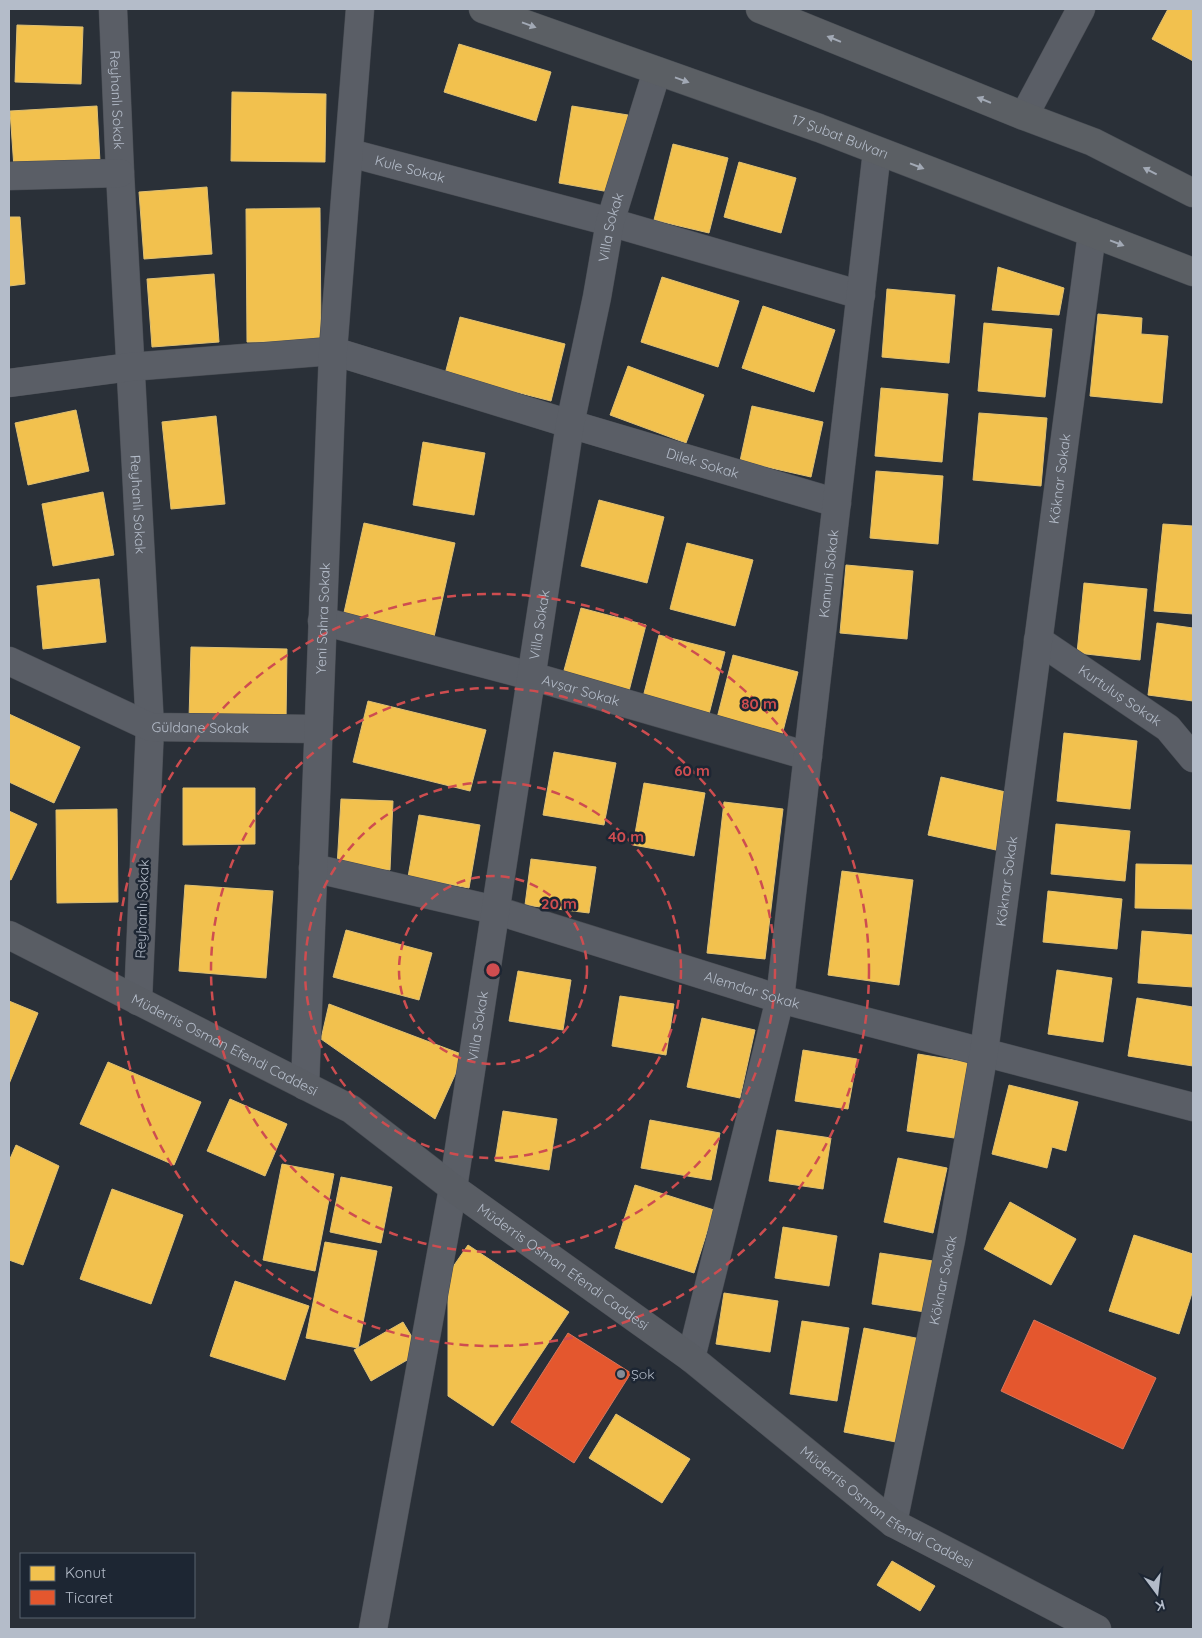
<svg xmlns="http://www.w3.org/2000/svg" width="1202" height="1638" font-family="Quicksand,sans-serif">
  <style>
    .homes { fill: #f2c14e; stroke: #dfc073 }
    .shops { fill: #e4572e; stroke: #d6755c }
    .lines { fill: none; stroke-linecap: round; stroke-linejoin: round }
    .minor-casing { stroke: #484c53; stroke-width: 29 }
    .secondary-casing { stroke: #484c53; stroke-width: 29 }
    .trunk-casing { stroke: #474c53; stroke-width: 29 }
    .minor { stroke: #5a5e66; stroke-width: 28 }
    .secondary { stroke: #595d64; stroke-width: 28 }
    .trunk { stroke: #5b5f64; stroke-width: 28 }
    .oneway { fill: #a2a9b5 }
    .ring { fill: none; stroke: #ce4d50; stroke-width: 2.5; stroke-dasharray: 9 6 }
    .poi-dot { fill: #848b96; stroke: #1d2633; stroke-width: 2 }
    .labels { text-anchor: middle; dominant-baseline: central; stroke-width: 5; stroke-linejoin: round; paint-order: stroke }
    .street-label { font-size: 14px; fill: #b4bcc9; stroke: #1d2633 }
    .poi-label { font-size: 14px; fill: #b4bcc9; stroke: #1d2633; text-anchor: start }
    .centre { fill: #ce4d50; stroke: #1d2633; stroke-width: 2.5 }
    .ring-label { font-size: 15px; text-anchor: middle; font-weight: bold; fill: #ce4d50; stroke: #1d2633; stroke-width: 5; stroke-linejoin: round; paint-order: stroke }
  </style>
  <rect width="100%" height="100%" fill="#2a3038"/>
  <g class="homes">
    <polygon points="1168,9 1193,9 1193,61 1152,39"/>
    <polygon points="17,25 83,27 81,84 15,82"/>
    <polygon points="459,44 551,72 536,121 444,92"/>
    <polygon points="232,92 326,94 325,162 231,161"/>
    <polygon points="97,106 100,162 14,168 10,111"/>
    <polygon points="572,106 628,115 615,193 559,183"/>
    <polygon points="673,144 728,158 709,233 654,220"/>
    <polygon points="739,162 796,178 781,233 724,217"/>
    <polygon points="207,187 212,254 144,259 139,192"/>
    <polygon points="320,208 321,342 247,342 246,209"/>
    <polygon points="9,217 20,217 25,284 9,286"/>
    <polygon points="998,267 1064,288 1059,315 992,310"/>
    <polygon points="214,274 219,342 152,347 147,279"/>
    <polygon points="662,277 739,301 718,367 641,342"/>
    <polygon points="887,289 955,295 949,363 882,357"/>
    <polygon points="763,306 835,330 814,392 742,368"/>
    <polygon points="1098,314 1142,318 1141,334 1168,336 1162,403 1090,396"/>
    <polygon points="460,317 565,344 551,401 445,374"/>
    <polygon points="984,323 1052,329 1045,397 978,391"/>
    <polygon points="628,366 704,395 686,443 610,415"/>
    <polygon points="881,388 948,394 942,462 875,456"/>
    <polygon points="752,406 823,422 811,477 740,461"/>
    <polygon points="76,410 89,471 28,485 15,423"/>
    <polygon points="979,413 1047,418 1041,486 973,480"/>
    <polygon points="216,416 225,504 171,509 162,422"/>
    <polygon points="423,442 485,453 474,515 413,505"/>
    <polygon points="876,471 943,476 938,544 870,538"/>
    <polygon points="103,492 114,555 53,566 42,504"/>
    <polygon points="599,500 664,517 647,583 581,566"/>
    <polygon points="364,523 455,543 434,637 343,617"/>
    <polygon points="1163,524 1193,526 1193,614 1154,611"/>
    <polygon points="687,543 753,560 735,626 670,609"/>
    <polygon points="846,565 913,571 907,639 840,633"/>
    <polygon points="99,579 106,642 43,649 37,586"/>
    <polygon points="1084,583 1147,589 1140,660 1077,653"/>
    <polygon points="581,608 646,625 629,691 563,674"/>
    <polygon points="1157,623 1193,628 1193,701 1148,695"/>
    <polygon points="659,635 725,652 708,718 642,701"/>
    <polygon points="191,647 287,649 286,721 189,719"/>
    <polygon points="733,655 798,672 781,739 716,722"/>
    <polygon points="368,701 486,730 470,791 353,762"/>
    <polygon points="9,714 80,747 54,803 9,782"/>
    <polygon points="1064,733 1137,741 1130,809 1057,801"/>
    <polygon points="554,752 616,763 604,825 543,815"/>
    <polygon points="941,777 1010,793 996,850 928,835"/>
    <polygon points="644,783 705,793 694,856 633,845"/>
    <polygon points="183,788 255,788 255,844 183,845"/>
    <polygon points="341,799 393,801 390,870 337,867"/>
    <polygon points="724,802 783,809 765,959 707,953"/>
    <polygon points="117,809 118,902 57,903 56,810"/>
    <polygon points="9,811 37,824 11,880 9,879"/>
    <polygon points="419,815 480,825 469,888 408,877"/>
    <polygon points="1056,824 1130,831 1125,881 1051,874"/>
    <polygon points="531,859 596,867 589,913 525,905"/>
    <polygon points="1136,864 1193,865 1193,909 1135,908"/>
    <polygon points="842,871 913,880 899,985 828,975"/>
    <polygon points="185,885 273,891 266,978 179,971"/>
    <polygon points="1048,891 1122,899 1117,949 1043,942"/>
    <polygon points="346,930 432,953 419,1000 333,977"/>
    <polygon points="1142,931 1193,935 1193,987 1138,983"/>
    <polygon points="1057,970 1112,978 1103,1042 1048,1034"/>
    <polygon points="518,971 571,980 563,1030 509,1021"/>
    <polygon points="620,996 674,1004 666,1055 612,1046"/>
    <polygon points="1137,998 1193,1007 1193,1066 1128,1056"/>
    <polygon points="9,1001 38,1013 9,1084"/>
    <polygon points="329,1004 464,1055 435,1119 321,1039"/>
    <polygon points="702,1018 755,1030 740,1098 687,1087"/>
    <polygon points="803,1050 857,1059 848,1109 795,1101"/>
    <polygon points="918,1054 972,1063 961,1139 907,1131"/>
    <polygon points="108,1062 201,1102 174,1165 80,1124"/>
    <polygon points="1009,1085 1078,1102 1066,1151 1052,1147 1047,1168 992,1154"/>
    <polygon points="230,1099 287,1124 265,1176 207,1151"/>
    <polygon points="503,1111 557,1119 549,1170 495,1161"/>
    <polygon points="650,1120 720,1133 711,1180 641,1168"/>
    <polygon points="777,1130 831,1138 823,1189 769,1181"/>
    <polygon points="16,1145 59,1166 23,1265 9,1260 9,1161"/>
    <polygon points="898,1158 947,1168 933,1233 884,1222"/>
    <polygon points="282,1164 334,1174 315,1271 263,1260"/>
    <polygon points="341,1177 392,1187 381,1243 330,1232"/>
    <polygon points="635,1185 714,1210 694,1273 615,1248"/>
    <polygon points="112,1189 183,1215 151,1304 80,1279"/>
    <polygon points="1010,1202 1076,1239 1051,1285 984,1249"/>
    <polygon points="783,1227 837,1236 829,1286 775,1278"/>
    <polygon points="1134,1235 1193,1254 1193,1290 1179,1334 1109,1311"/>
    <polygon points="325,1242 377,1251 358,1348 306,1338"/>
    <polygon points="468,1245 569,1312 493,1426 448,1396 448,1274"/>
    <polygon points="880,1253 933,1261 925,1312 872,1304"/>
    <polygon points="235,1281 309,1306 285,1380 210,1356"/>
    <polygon points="724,1293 778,1301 770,1352 716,1344"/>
    <polygon points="802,1321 849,1328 837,1401 790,1394"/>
    <polygon points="403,1322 421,1352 371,1381 354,1350"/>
    <polygon points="864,1328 921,1339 901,1443 844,1432"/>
    <polygon points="616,1414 690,1459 662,1503 589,1458"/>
    <polygon points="892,1561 935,1586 920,1611 877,1585"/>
  </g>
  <g class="shops">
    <polygon points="1034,1320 1156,1378 1123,1449 1001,1391"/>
    <polygon points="568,1333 631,1373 574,1463 511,1422"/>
  </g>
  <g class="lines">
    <g class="minor-casing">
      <g id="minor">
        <path id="s1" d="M 113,9 L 120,173 L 150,727 L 138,1001"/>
        <polyline points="1024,116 1081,9"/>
        <path id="s2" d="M 350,153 L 610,222 L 861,295"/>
        <polyline points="9,176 120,173"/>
        <path id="s3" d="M 9,383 L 130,367 L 333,351 L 570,424 L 837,503"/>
        <path id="s4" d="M 322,621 L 531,676 L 808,756"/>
        <path id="s5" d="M 1038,640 L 1168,728 L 1193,758"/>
        <path id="s6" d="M 9,661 L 150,727 L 318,729"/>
        <path id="s7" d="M 313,868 L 495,910 L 780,999 L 1193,1107"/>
        <path id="s8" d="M 305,1086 L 333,351 L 360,9"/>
        <path id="s9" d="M 691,1358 L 780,999 L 877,151"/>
        <path id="s10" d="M 893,1523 L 951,1240 L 984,1052 L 1092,233"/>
        <path id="s11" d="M 373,1629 L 453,1188 L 570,424 L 597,297 L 610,222 L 657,71"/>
      </g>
    </g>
    <g class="secondary-casing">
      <g id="secondary">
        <path id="s12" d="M 9,935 L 351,1109 L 453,1188 L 691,1358 L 893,1523 L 1097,1629"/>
      </g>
    </g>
    <g class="trunk-casing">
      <g id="trunk">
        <path id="s13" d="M 483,9 L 819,128 L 1193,272"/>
        <polyline points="760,9 1024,116 1093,142 1193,193"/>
      </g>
    </g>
    <use href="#minor" class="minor"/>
    <use href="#secondary" class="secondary"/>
    <use href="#trunk" class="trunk"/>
  </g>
  <defs><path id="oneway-solid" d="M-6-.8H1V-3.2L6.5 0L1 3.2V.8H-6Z" transform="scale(1.25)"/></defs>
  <g class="oneway">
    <use href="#oneway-solid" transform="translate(529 25) rotate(20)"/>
    <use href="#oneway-solid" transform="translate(834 39) rotate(-158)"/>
    <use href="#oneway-solid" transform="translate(682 80) rotate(20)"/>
    <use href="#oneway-solid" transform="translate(984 100) rotate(-158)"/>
    <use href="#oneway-solid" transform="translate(917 166) rotate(21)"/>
    <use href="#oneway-solid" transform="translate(1150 171) rotate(-153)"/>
    <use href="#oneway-solid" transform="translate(1117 243) rotate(21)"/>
  </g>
  <g class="ring">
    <circle cx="493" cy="970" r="94"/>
    <circle cx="493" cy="970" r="188"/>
    <circle cx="493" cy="970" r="282"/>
    <circle cx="493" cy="970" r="376"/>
  </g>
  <circle class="poi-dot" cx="621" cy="1374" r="5"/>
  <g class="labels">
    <g class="street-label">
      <text stroke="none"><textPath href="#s1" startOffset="91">Reyhanlı Sokak</textPath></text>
      <text stroke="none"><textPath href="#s13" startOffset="379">17 Şubat Bulvarı</textPath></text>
      <text stroke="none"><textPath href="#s2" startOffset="62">Kule Sokak</textPath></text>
      <text stroke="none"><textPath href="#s11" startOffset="1422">Villa Sokak</textPath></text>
      <text stroke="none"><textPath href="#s3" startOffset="712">Dilek Sokak</textPath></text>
      <text stroke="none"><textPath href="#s10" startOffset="1058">Köknar Sokak</textPath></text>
      <text stroke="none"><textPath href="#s1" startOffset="496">Reyhanlı Sokak</textPath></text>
      <text stroke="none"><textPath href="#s9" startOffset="798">Kanuni Sokak</textPath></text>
      <text stroke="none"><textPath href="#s8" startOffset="468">Yeni Sahra Sokak</textPath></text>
      <text stroke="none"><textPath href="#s11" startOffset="1018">Villa Sokak</textPath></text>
      <text stroke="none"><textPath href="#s4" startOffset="268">Avşar Sokak</textPath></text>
      <text stroke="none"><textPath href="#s5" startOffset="99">Kurtuluş Sokak</textPath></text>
      <text stroke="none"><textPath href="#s6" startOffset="206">Güldane Sokak</textPath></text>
      <text stroke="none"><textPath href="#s10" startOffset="652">Köknar Sokak</textPath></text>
      <text transform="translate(142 909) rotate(-88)">Reyhanlı Sokak</text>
      <text stroke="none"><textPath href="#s7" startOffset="456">Alemdar Sokak</textPath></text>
      <text stroke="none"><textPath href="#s11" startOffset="612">Villa Sokak</textPath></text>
      <text stroke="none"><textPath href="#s12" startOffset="242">Müderris Osman Efendi Caddesi</textPath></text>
      <text stroke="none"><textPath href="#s12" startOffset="648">Müderris Osman Efendi Caddesi</textPath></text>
      <text stroke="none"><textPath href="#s10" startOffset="248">Köknar Sokak</textPath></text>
      <text stroke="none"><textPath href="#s12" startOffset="1052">Müderris Osman Efendi Caddesi</textPath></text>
    </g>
    <g class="poi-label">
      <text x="631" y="1374">Şok</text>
    </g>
  </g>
  <circle cx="493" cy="970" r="8" class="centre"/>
  <g class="ring-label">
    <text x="759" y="709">80 m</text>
    <text x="692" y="776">60 m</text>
    <text x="626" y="842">40 m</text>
    <text x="559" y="909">20 m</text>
  </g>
  <rect width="1202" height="1638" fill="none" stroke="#b4bcc9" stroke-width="20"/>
  <rect x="20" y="1553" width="175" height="65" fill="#1d2633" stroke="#59626f"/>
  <rect x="30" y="1566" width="25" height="15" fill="#f2c14e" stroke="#59626f"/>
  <text x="65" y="1578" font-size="15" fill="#b4bcc9">Konut</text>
  <rect x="30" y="1590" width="25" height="15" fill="#e4572e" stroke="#59626f"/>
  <text x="65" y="1603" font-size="15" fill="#b4bcc9">Ticaret</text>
  <g transform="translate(1157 1593) rotate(165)" stroke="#1d2633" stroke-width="4" paint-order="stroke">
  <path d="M0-4L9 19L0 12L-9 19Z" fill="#b4bcc9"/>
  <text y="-8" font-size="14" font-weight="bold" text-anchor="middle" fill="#b4bcc9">K</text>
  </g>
</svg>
